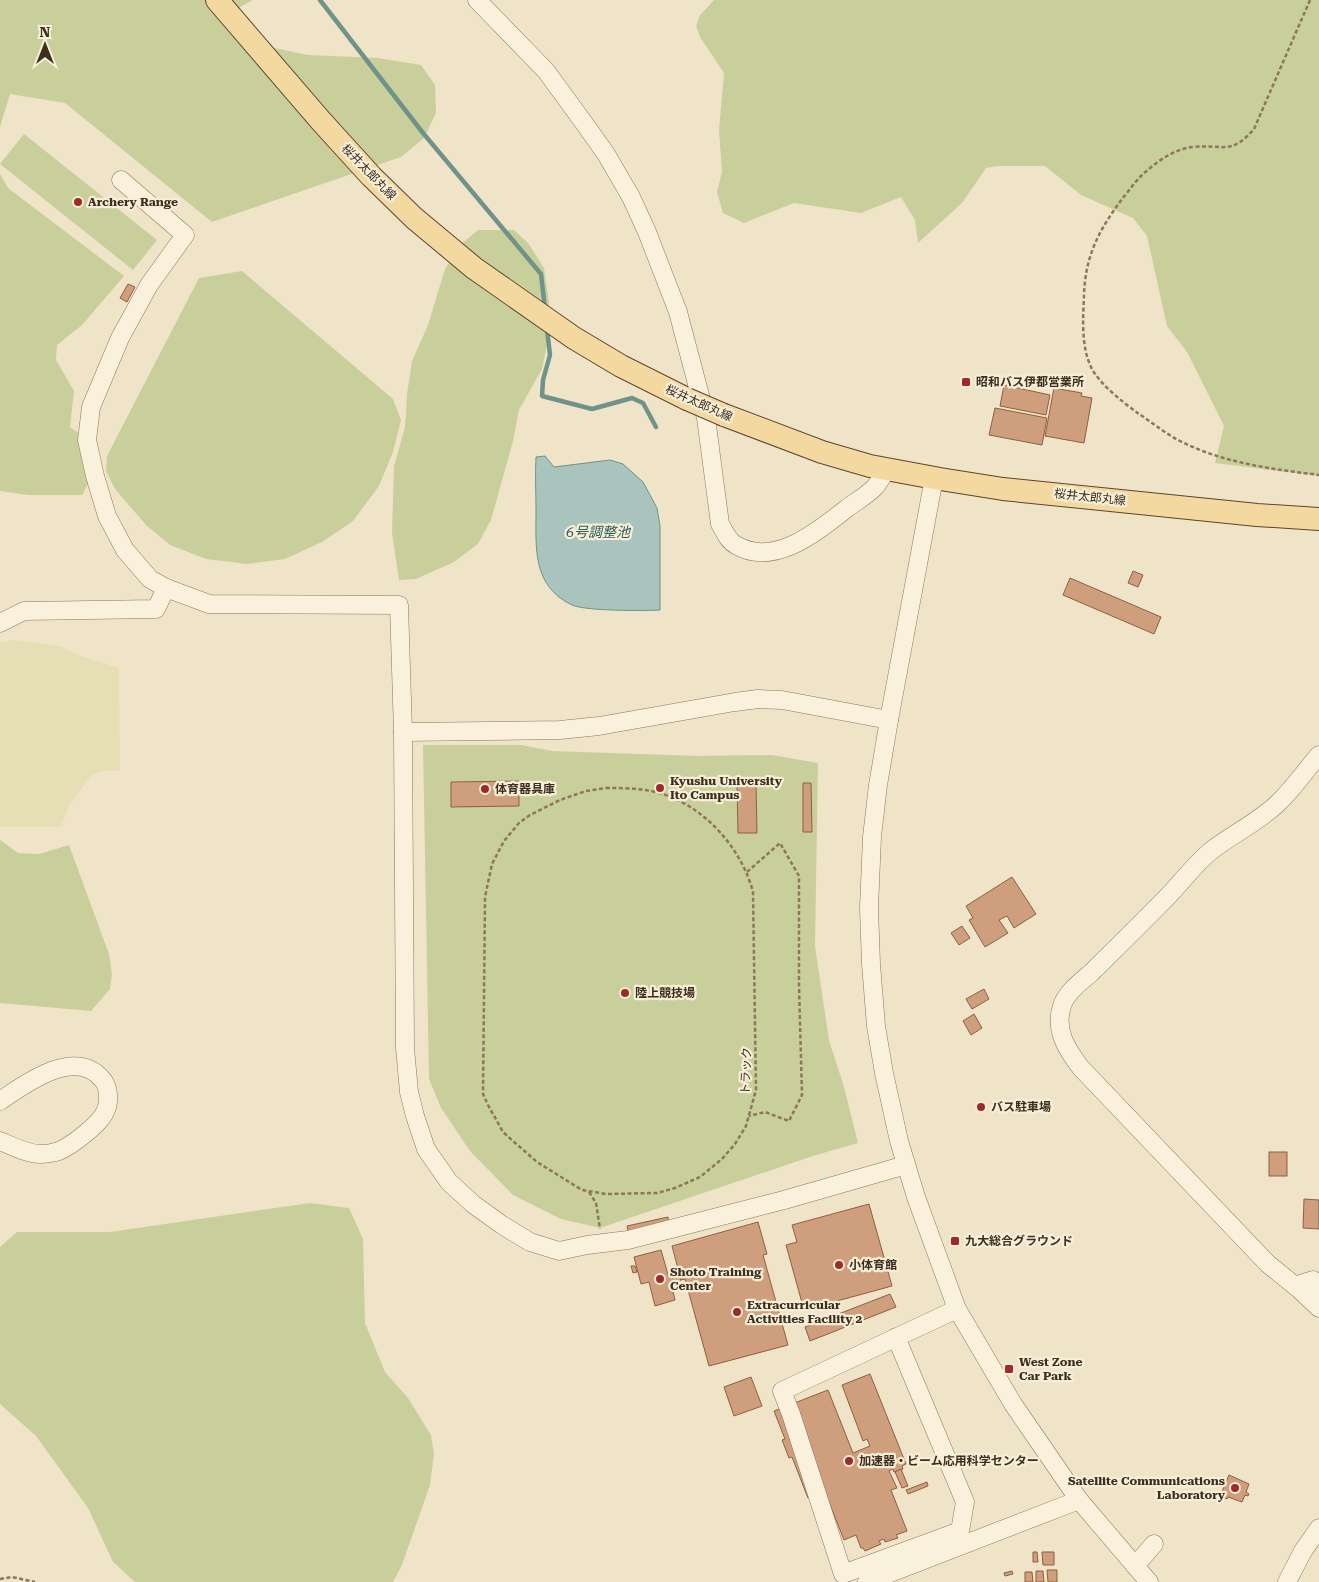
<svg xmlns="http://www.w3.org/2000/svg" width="1319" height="1582" font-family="'Roboto Serif','Noto Sans JP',serif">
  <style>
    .farmland { fill: #e6deb5 }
    .green { fill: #c9cf9b }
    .water { fill: #a9c4bc; stroke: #6f938a }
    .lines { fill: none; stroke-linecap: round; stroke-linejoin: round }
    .stream { stroke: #6f938a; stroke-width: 4.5 }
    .building { fill: #cf9f7d; stroke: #8d5f41 }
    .minor-casing { stroke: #8d765c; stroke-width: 19 }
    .major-casing { stroke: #5b4430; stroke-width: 24 }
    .path { stroke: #8d765c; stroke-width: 2.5; stroke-dasharray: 4 2.5; stroke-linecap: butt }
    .minor { stroke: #faf1dc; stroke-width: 18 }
    .major { stroke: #f3d9a0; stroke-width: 22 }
    .major-bridge-casing { stroke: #5b4430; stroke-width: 24; stroke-linecap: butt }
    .major-bridge { stroke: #f3d9a0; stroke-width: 22 }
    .poi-dot { fill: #9e2a2b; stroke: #f7eed8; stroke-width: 2 }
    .labels { text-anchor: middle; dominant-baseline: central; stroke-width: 4.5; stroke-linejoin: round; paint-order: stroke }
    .street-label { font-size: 12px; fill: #3d2e20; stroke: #f7eed8 }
    .poi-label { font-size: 12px; font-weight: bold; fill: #3d2e20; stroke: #f7eed8; text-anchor: start }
    .water-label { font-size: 14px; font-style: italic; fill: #2f5d5a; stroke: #f7eed8 }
  </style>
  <rect width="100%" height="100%" fill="#f0e4c8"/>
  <polygon class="farmland" points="15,640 60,646 75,654 119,668 120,771 102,771 92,775 70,804 60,827 0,827 0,642"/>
  <g class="green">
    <polygon points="0,0 253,0 240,7 235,30 270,47 308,55 378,58 421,65 435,85 436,113 424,138 401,157 212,222 65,103 10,94 0,127"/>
    <polygon points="714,0 1319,0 1319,476 1215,463 1224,426 1187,352 1167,326 1147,236 1133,218 1081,195 1045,166 997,166 986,168 962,203 918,243 915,220 901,197 861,213 794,203 744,223 723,213 717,192 722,172 719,130 724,73 700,37 696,26 700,15"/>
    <polygon points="24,134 157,240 133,270 0,164"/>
    <polygon points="0,174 8,188 124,276 82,325 57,345 56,360 74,391 70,427 81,435 89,482 82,495 28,495 0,491"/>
    <polygon points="478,230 514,230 529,244 544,268 549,303 549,334 542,369 519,410 513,441 491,520 478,544 454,562 416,579 399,580 392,533 394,466 405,427 407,394 412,361 428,325 445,269 460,245"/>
    <polygon points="242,271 393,399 401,420 393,452 379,486 353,521 322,542 285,559 247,564 206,559 170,545 147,526 115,489 106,471 107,456 199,278"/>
    <polygon points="423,745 521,745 552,751 698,756 772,755 818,763 815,946 829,1040 844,1087 858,1143 813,1156 600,1228 561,1219 513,1195 470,1151 441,1108 429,1079"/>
    <polygon points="0,840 18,853 39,854 69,845 109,954 112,974 110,989 91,1011 0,1003"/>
    <polygon points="310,1203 349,1208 363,1239 365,1323 385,1372 408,1398 431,1435 434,1454 430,1485 402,1565 393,1582 135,1582 113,1562 88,1508 36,1436 0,1404 0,1247 17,1232 110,1232"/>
  </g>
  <path class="water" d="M 545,456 L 554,467 L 610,460 L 623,464 L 643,482 L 657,508 L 660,526 L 660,610 C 643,611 585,611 572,605 C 532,586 536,548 536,511 C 536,493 535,475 536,457 Z"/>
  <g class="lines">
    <g class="stream">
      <polyline points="320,0 423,133 541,274 545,309"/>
      <polyline points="547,329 550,355 543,380 542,396 592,409 632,398 643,403 656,427"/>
    </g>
  </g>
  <g class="building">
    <polygon points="128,284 135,287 127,302 120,298"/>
    <polygon points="1004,385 1050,395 1046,415 1000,406"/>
    <polygon points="1054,388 1082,393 1081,396 1092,398 1084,443 1045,436"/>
    <polygon points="995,408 1047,418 1042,445 989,435"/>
    <polygon points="1133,571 1143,575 1138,587 1128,583"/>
    <polygon points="1070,578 1161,617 1154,634 1063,595"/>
    <polygon points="519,781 519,806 451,807 451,782"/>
    <polygon points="803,783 811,783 812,832 803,832"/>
    <polygon points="737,784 756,784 757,833 738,833"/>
    <polygon points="1012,877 1036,914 1014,928 1007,916 999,920 1008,933 985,947 969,920 973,918 966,906"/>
    <polygon points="962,926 970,938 959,945 951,933"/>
    <polygon points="984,989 989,999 972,1009 966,999"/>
    <polygon points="974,1014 982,1028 971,1035 963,1021"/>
    <rect x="1269" y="1152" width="18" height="24"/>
    <polygon points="1304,1199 1319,1200 1319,1229 1303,1228"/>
    <polygon points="869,1204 892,1286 804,1310 786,1245 797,1242 792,1225"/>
    <polygon points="668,1217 669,1225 629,1234 627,1226"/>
    <polygon points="758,1222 767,1254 763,1255 788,1345 709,1366 685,1279 681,1280 672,1246"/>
    <polygon points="661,1250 669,1278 680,1275 681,1280 671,1283 675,1300 655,1306 649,1282 641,1284 634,1257"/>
    <polygon points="631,1266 635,1266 637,1272 633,1273"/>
    <polygon points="890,1294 896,1307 810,1341 805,1327"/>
    <polygon points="870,1374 906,1464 902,1466 903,1469 894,1472 893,1469 889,1471 897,1488 891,1490 907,1531 896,1535 898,1538 885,1542 884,1539 879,1541 881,1544 865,1551 863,1548 861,1548 856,1535 844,1540 825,1492 808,1498 792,1457 789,1458 782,1440 785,1439 774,1411 828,1390 853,1453 870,1446 867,1439 863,1441 842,1385"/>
    <polygon points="751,1377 762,1406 734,1416 724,1387"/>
    <polygon points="901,1469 908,1486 902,1488 895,1472"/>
    <polygon points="1229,1475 1249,1484 1246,1492 1249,1494 1248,1496 1245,1495 1242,1502 1228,1497 1227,1499 1222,1497 1223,1494 1221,1494"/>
    <polygon points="927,1482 928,1486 908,1494 906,1490"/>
    <polygon points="1033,1552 1037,1552 1038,1562 1033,1562"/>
    <polygon points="1042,1552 1054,1552 1054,1565 1043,1565"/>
    <polygon points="1047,1570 1057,1570 1057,1582 1048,1582"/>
    <polygon points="1012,1571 1013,1574 1005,1576 1004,1573"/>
    <polygon points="1036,1571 1043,1571 1044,1582 1036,1582"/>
    <polygon points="1025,1572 1032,1572 1033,1582 1025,1582"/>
  </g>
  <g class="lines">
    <g class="minor-casing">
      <g id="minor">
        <path d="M 477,0 L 546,71 L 584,123 L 606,154 L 631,197 L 647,232 L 678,312 L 706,418 L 720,524 C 725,532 728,541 736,545 C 774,568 818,531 846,509 C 855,502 866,496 874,488 C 879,483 883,475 887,469"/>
        <polyline points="121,180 185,235 149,285 120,338 91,407 87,440 95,476 107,516 125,550 150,579 166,588 209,604 399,605 403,732 405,1048 409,1092 415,1116 426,1149 449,1182 473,1204 502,1225 530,1242 559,1251 587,1245 628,1240 784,1200 906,1165"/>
        <polyline points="934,478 889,720 878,785 872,837 869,908 871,964 876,1026 884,1073 899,1141 916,1197 957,1309 1013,1404 1079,1500 1149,1582"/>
        <polyline points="0,623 24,611 156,609 166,588"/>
        <polyline points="403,732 560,730 599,726 735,702 758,699 782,700 889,720"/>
        <path d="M 1319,755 C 1305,771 1293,789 1277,804 C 1258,822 1233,834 1212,850 C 1196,863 1184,879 1170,894 C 1145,920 1118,946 1092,972 C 1082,981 1066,992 1062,1006 C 1054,1030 1067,1050 1081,1068 L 1268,1264 L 1299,1289 L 1319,1308"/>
        <path d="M 0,1101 C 26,1083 75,1047 102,1079 C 109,1086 110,1103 105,1112 C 100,1124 71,1146 59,1151 C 53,1153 46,1154 40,1154 C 27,1154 12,1146 0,1141"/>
        <polyline points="1295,1286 1313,1280 1319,1287"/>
        <polyline points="896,1337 965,1502 960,1531 843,1574 791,1414 782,1391 957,1309"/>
        <polyline points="1135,1566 1154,1544"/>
        <polyline points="867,1582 1079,1500"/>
        <polyline points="1287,1582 1303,1551 1319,1528"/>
      </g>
    </g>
    <g class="major-casing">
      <g id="major">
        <polyline points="217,0 321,121 371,176 414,218 474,268 574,338 621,366 687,399"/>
        <polyline points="724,415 822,452 870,466 940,479 1003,489 1257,515 1319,519"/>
      </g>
    </g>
    <g class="path">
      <path d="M 1310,0 L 1254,129 C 1230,156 1225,144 1193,147 C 1173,149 1155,163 1141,176 C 1134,183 1128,192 1122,199 C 1099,230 1085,256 1084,296 C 1083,318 1081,346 1091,367 C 1099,384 1124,403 1139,414 C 1153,423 1166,434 1180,441 C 1223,463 1272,469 1319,475"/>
      <path d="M 606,788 C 623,788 642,788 659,793 C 704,805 742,849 753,892 L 756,1090 L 746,1126 L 735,1144 L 722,1159 L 700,1177 L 675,1188 L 657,1193 L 606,1194 L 582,1190 L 537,1162 L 513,1141 L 503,1132 L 488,1105 L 483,1094 L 485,897 L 492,864 L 504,841 L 519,823 L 530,815 L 560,800 L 586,791 Z"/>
      <polyline points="747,872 780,843 799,876 799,986 802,1095 789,1121 765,1112 749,1116"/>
      <polyline points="589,1192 596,1203 600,1229"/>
      <polyline points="0,1579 12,1577 35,1582"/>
    </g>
    <use href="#minor" class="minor"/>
    <use href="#major" class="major"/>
    <g class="major-bridge-casing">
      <polyline id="major-bridge" points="687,399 724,415"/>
    </g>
    <use href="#major-bridge" class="major-bridge"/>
  </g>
  <g class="poi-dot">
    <circle cx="78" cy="202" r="5"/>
    <rect x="961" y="377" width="10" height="10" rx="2.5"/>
    <circle cx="660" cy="788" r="5"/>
    <circle cx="485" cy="789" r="5"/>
    <circle cx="625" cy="993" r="5"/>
    <circle cx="981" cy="1107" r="5"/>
    <rect x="950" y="1236" width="10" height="10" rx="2.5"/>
    <circle cx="839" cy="1265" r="5"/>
    <circle cx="660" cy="1279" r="5"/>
    <circle cx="737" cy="1312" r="5"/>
    <rect x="1004" y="1364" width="10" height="10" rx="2.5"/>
    <circle cx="849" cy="1461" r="5"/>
    <circle cx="1235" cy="1488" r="5"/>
  </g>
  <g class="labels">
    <g class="street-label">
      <text transform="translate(369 172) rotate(46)">桜井太郎丸線</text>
      <text transform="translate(699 403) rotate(24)">桜井太郎丸線</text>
      <text transform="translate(1090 497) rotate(6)">桜井太郎丸線</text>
      <text transform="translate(746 1071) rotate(-88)">トラック</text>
    </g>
    <g class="poi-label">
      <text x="88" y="202">Archery Range</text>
      <text x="976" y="382">昭和バス伊都営業所</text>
      <text x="670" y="781">Kyushu University<tspan x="670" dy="14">Ito Campus</tspan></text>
      <text x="495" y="789">体育器具庫</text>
      <text x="635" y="993">陸上競技場</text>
      <text x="991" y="1107">バス駐車場</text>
      <text x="965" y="1241">九大総合グラウンド</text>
      <text x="849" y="1265">小体育館</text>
      <text x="670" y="1272">Shoto Training<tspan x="670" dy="14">Center</tspan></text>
      <text x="747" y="1305">Extracurricular<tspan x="747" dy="14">Activities Facility 2</tspan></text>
      <text x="1019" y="1362">West Zone<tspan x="1019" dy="14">Car Park</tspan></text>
      <text x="859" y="1461">加速器・ビーム応用科学センター</text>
      <text x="1225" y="1481" text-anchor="end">Satellite Communications<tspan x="1225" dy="14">Laboratory</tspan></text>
    </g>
    <g class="water-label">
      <text x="598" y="532">6号調整池</text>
    </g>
  </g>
  <g transform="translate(45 45)" stroke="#f7eed8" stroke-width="4" paint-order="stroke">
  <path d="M0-4L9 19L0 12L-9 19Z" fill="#3d2e20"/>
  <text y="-8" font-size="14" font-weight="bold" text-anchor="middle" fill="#3d2e20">N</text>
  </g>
</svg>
